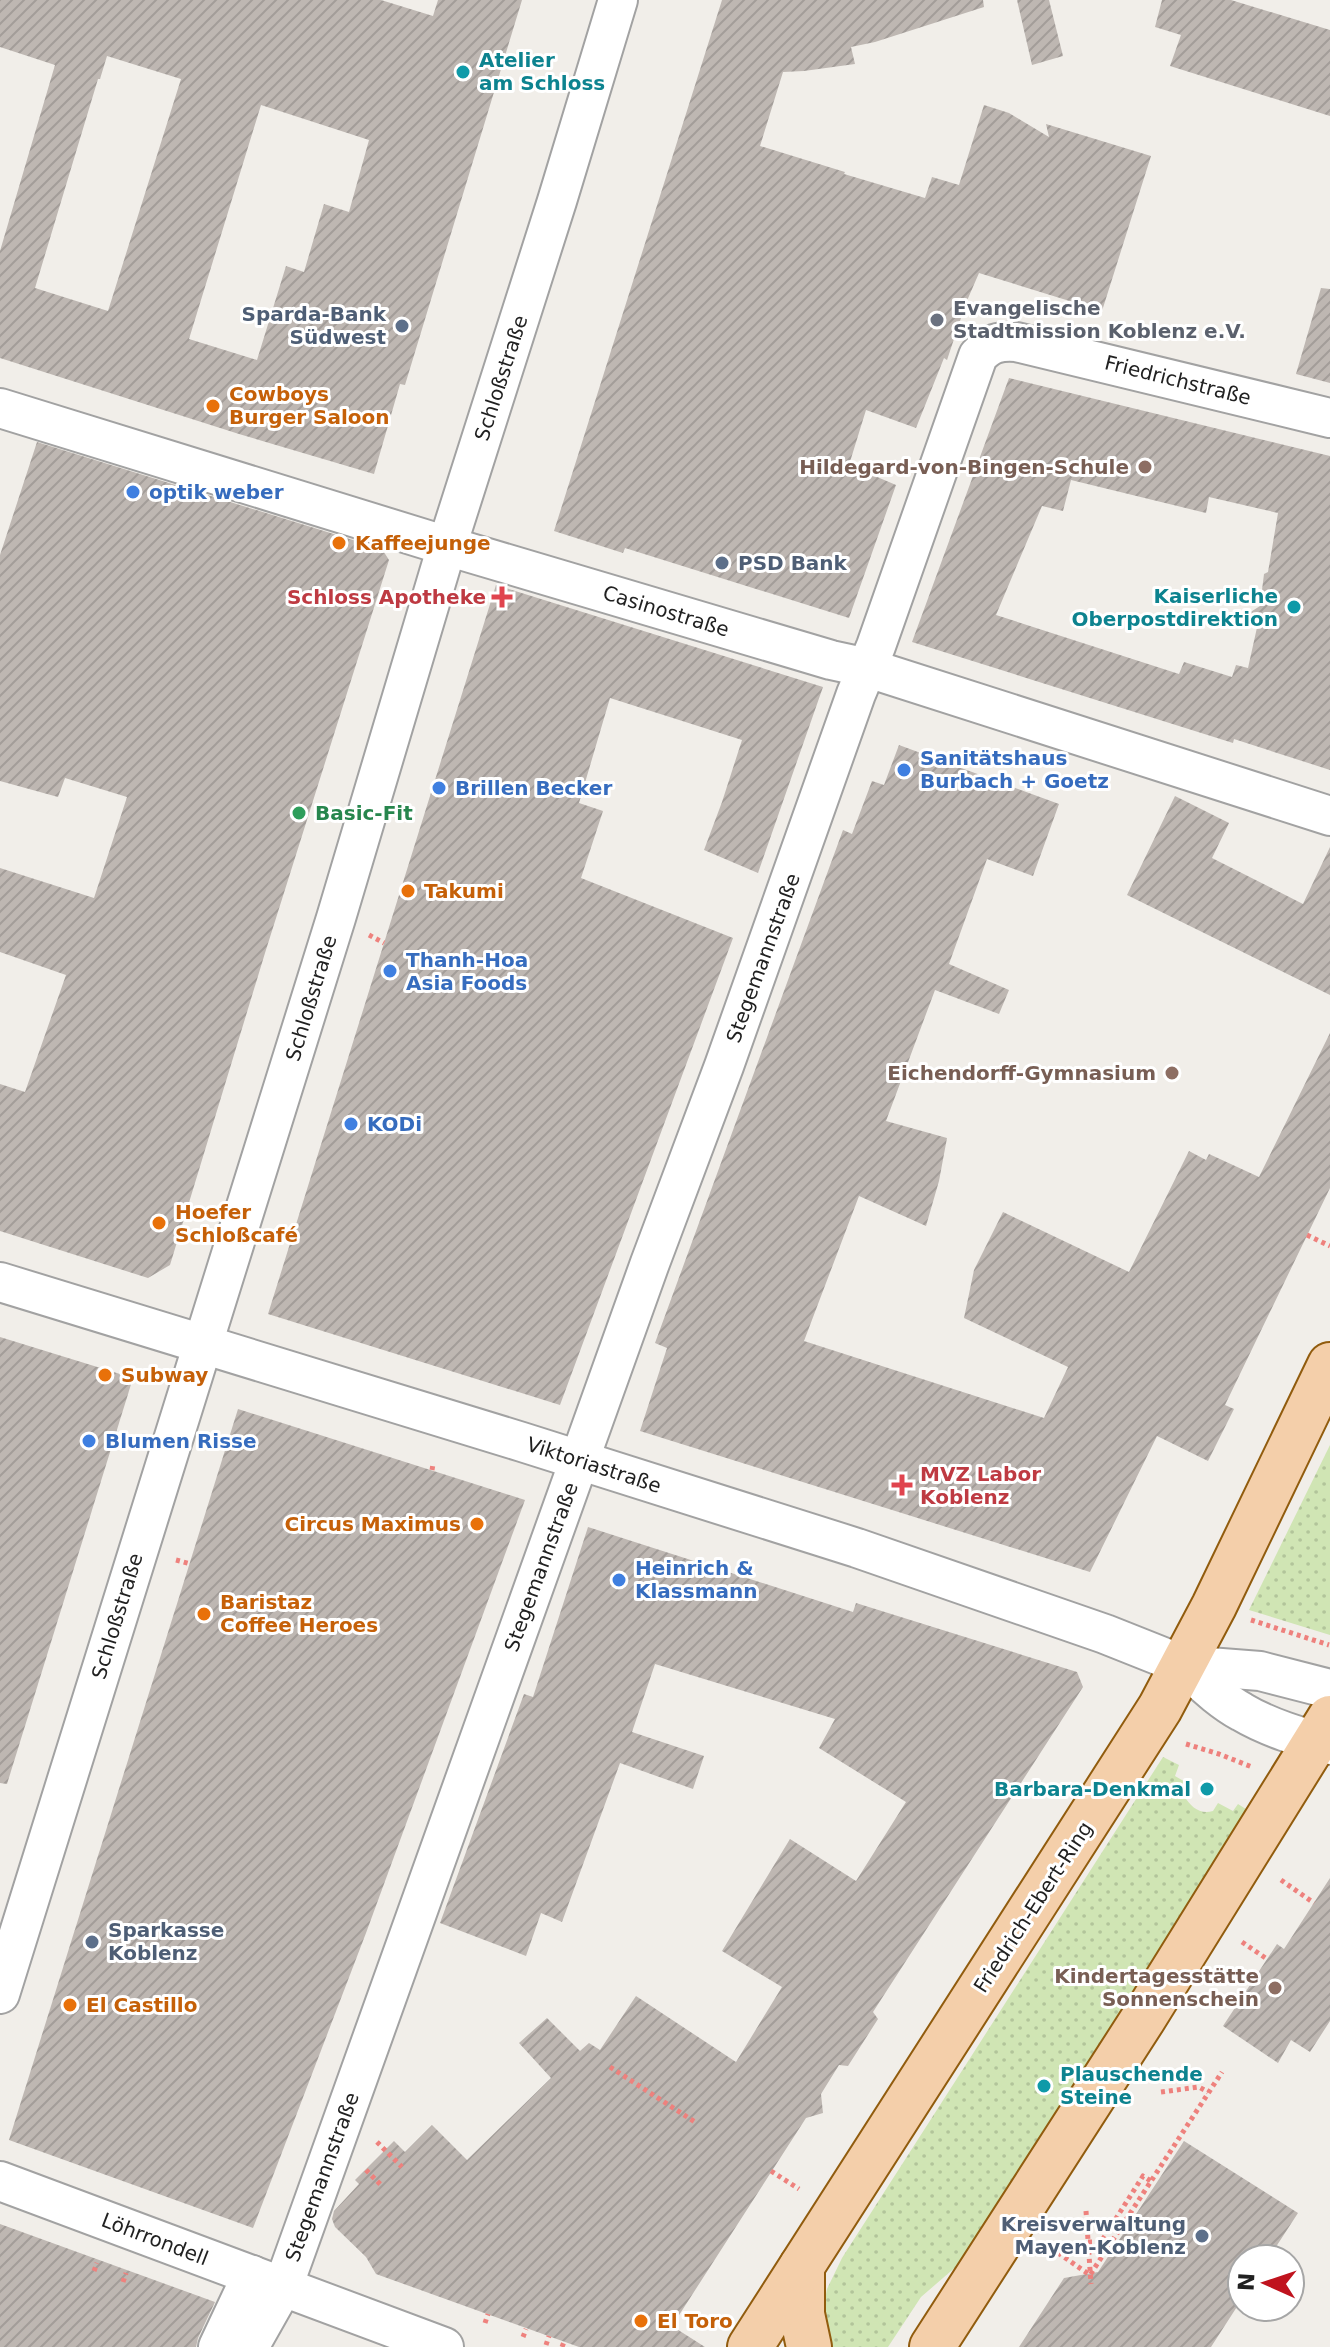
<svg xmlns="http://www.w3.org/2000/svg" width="1330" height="2347" font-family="'DejaVu Sans',sans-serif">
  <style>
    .grass { fill: url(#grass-dots) }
    .building { fill: url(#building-hatch); fill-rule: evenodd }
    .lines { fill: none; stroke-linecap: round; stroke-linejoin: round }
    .minor-casing { stroke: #a2a2a2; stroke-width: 42 }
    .major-casing { stroke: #915c0e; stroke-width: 48 }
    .path { stroke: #ee817d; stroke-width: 5; stroke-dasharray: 4 4; stroke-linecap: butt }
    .minor { stroke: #fff; stroke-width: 38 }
    .major { stroke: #f4cfaa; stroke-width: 44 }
    .culture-dot { fill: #0f9aa8; stroke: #fff; stroke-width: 3 }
    .worship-dot { fill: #6b7280; stroke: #fff; stroke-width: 3 }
    .service-dot { fill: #5c6f8a; stroke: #fff; stroke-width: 3 }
    .food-dot { fill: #e8710a; stroke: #fff; stroke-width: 3 }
    .education-dot { fill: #8d6e63; stroke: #fff; stroke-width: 3 }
    .shop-dot { fill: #3f7fe0; stroke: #fff; stroke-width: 3 }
    .health-dot { fill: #e0444e; stroke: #fff; stroke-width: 3 }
    .leisure-dot { fill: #2e9e5b; stroke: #fff; stroke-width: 3 }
    .labels { text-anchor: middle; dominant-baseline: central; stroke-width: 6; stroke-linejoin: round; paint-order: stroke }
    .culture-label { font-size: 20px; font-weight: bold; fill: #0d838f; stroke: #fff; text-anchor: start }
    .worship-label { font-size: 20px; font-weight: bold; fill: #5b616d; stroke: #fff; text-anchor: start }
    .service-label { font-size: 20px; font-weight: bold; fill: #4e5e75; stroke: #fff; text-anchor: end }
    .street-label { font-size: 20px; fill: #212121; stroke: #fff }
    .food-label { font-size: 20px; font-weight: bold; fill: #c56008; stroke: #fff; text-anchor: start }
    .education-label { font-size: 20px; font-weight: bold; fill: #785e54; stroke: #fff; text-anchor: end }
    .shop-label { font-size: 20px; font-weight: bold; fill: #366cbe; stroke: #fff; text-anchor: start }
    .health-label { font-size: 20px; font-weight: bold; fill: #be3a42; stroke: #fff; text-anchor: end }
    .leisure-label { font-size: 20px; font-weight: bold; fill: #27864d; stroke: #fff; text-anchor: start }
  </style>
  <defs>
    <pattern id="grass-dots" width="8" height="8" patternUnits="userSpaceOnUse" patternTransform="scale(2)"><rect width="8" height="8" fill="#d0e5b4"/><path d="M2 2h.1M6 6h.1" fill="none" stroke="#b2c49a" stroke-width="1.8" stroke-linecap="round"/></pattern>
    <pattern id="building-hatch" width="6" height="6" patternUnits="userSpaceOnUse" patternTransform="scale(2)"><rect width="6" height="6" fill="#beb7b2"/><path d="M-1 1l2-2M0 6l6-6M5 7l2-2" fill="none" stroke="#a39d99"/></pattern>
  </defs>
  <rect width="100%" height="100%" fill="#f1eee9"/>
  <g class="grass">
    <polygon points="1330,1445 1330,1635 1249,1610"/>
    <path d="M 1163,1757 L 1179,1765 L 1175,1776 L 1187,1783 L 1184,1796 C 1191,1807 1200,1815 1213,1811 L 1218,1803 L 1233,1811 L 1238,1804 L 1249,1811 L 958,2265 L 921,2297 L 888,2347 L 829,2347 L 822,2315 L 827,2289 L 842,2258 Z"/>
  </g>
  <g class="building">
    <path d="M 0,0 L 381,0 L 433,16 L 438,0 L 522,0 L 405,385 L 400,384 L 374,474 L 239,434 L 0,358 L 0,251 L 55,65 L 0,47 ZM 107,56 L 181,79 L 108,311 L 35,288 L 98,79 L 100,79 ZM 261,105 L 369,140 L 349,212 L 324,204 L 304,272 L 286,266 L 257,360 L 189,339 Z"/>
    <polygon points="722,0 983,0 984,7 875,42 851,47 855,64 804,71 783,72 760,146 845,172 844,174 925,198 932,177 959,185 984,105 1009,113 1049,137 1046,124 1151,156 1102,311 979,273 966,303 947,360 944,358 916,428 866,410 849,465 896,485 849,618 625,548 623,553 554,531"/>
    <polygon points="1017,0 1049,0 1063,56 1032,65"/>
    <polygon points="1162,0 1231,0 1330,30 1330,116 1170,66 1181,35 1155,27"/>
    <polygon points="1321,288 1330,289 1330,383 1296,374"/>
    <path d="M 1009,378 L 1330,456 L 1330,770 L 1234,739 L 1233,743 L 912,642 ZM 1071,480 L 1206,513 L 1209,497 L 1278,513 L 1268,572 L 1264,574 L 1260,606 L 1249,613 L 1258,623 L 1248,668 L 1236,665 L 1232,677 L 1184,662 L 1179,674 L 996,615 L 1042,506 L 1063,511 Z"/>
    <polygon points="37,442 382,549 389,560 265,953 170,1265 148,1278 0,1231 0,1084 25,1092 66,975 0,952 0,868 94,898 127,797 65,778 58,797 0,781 0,555"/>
    <polygon points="496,585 823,687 758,873 704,850 722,802 742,740 610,698 579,803 603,811 581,878 733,938 560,1405 268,1314"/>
    <polygon points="899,745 1059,804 1033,876 987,859 949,964 1009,990 999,1014 935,990 886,1121 947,1138 939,1181 926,1226 859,1196 804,1341 1044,1418 1068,1367 964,1318 974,1270 1003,1212 1129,1272 1189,1151 1206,1160 1209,1154 1259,1177 1330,1033 1330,1188 1225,1405 1234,1409 1208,1461 1157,1436 1090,1572 640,1431 667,1348 655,1343 843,830 852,834 872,781 884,785"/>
    <polygon points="1175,796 1229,823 1212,858 1303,904 1330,847 1330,995 1127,895"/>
    <polygon points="0,1337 133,1378 7,1784 0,1783"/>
    <polygon points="238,1409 525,1500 366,1933 253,2228 9,2140"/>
    <polygon points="588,1527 853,1612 856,1603 1077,1672 1083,1687 873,2012 878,2019 848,2066 839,2065 821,2094 823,2113 806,2118 672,2326 705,2347 579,2347 376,2274 366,2257 335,2227 332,2219 334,2211 359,2184 355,2180 394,2141 405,2152 432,2125 467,2160 551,2078 519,2043 547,2018 580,2051 589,2043 600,2050 636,1996 736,2062 782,1987 722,1951 790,1839 856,1881 906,1802 819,1748 835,1719 655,1664 632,1732 704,1756 693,1789 620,1763 562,1922 541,1913 526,1956 440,1923 524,1694 533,1697"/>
    <polygon points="1330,1878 1330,2021 1310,2052 1291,2040 1278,2063 1223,2026 1277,1944 1284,1949"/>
    <polygon points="1184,2141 1298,2213 1268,2259 1242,2259 1242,2299 1211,2347 1019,2347 1064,2278 1098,2272"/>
    <polygon points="0,2224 215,2302 198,2338 196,2347 0,2347"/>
  </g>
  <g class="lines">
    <g class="minor-casing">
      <g id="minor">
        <polyline points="0,408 447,546 831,660 868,668 1330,816"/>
        <polyline points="0,1282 522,1442 857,1548 1105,1634 1183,1665 1260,1671 1330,1689"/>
        <path d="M 1183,1665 C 1202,1682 1220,1700 1242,1712 C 1269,1728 1300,1737 1330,1745"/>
        <polyline points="0,1994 336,918 447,546 557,201 618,0"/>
        <polyline points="0,2181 444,2347"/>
        <polyline points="218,2347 252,2275"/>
        <path d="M 249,2347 L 283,2287 L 650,1263 L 724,1066 L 856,694 L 876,646 L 978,356 C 990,343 999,341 1016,342 L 1330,418"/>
      </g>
    </g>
    <g class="major-casing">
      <g id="major">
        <polyline points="802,2266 802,2314 809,2347"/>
        <polyline points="750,2347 1160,1708 1214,1606 1330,1365"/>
        <polyline points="932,2347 1143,2019 1330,1718"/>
      </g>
    </g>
    <g class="path">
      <polyline points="369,935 384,943"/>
      <polyline points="1307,1235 1330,1246"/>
      <polyline points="432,1470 433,1464"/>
      <polyline points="176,1560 191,1564"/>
      <polyline points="1251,1620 1329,1645"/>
      <polyline points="1186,1744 1219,1754 1252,1767"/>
      <polyline points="1281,1880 1314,1903"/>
      <polyline points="1242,1942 1267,1959"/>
      <polyline points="610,2067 695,2122"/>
      <polyline points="1161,2092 1199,2087 1208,2092"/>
      <polyline points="377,2142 402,2167"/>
      <polyline points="366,2170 382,2186"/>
      <polyline points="771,2171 799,2189"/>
      <polyline points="1086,2211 1091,2284"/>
      <polyline points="1088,2242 1101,2242 1143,2176 1151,2181"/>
      <polyline points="1058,2253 1090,2275 1222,2072"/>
      <polyline points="94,2271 97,2263"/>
      <polyline points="123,2282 126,2273"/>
      <polyline points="485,2323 488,2314"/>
      <polyline points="523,2337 526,2329"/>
      <polyline points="546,2345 549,2336"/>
      <polyline points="562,2347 564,2342"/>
    </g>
    <use href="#minor" class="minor"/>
    <use href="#major" class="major"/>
  </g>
  <g class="culture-dot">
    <circle cx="463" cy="72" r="8"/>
    <circle cx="1294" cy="607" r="8"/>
    <circle cx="1207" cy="1789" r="8"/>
    <circle cx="1044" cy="2086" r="8"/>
  </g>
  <circle class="worship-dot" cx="937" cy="320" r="8"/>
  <g class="service-dot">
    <circle cx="402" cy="326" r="8"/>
    <circle cx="722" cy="563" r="8"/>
    <circle cx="92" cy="1942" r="8"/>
    <circle cx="1202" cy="2236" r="8"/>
  </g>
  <g class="food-dot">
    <circle cx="213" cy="406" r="8"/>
    <circle cx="339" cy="543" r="8"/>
    <circle cx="408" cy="891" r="8"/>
    <circle cx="159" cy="1223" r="8"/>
    <circle cx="105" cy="1375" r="8"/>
    <circle cx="477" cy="1524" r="8"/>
    <circle cx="204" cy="1614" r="8"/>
    <circle cx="70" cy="2005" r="8"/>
    <circle cx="641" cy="2321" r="8"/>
  </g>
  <g class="education-dot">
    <circle cx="1145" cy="467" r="8"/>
    <circle cx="1172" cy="1073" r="8"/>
    <circle cx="1275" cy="1988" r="8"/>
  </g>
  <g class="shop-dot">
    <circle cx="133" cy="492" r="8"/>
    <circle cx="904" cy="770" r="8"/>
    <circle cx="439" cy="788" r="8"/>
    <circle cx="390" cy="971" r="8"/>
    <circle cx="351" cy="1124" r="8"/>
    <circle cx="89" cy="1441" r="8"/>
    <circle cx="619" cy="1580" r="8"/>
  </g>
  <g class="health-dot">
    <path d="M498 585h8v8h8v8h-8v8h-8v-8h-8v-8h8z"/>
    <path d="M898 1473h8v8h8v8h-8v8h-8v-8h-8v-8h8z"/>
  </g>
  <circle class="leisure-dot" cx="299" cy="813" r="8"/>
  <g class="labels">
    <g class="culture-label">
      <text x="479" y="60">Atelier<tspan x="479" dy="23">am Schloss</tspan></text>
      <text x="1278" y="596" text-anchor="end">Kaiserliche<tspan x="1278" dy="23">Oberpostdirektion</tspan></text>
      <text x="1191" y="1789" text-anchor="end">Barbara-Denkmal</text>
      <text x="1060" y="2074">Plauschende<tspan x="1060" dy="23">Steine</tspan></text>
    </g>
    <g class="worship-label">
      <text x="953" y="308">Evangelische<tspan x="953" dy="23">Stadtmission Koblenz e.V.</tspan></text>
    </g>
    <g class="service-label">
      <text x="386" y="314">Sparda-Bank<tspan x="386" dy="23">Südwest</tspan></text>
      <text x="738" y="563" text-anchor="start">PSD Bank</text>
      <text x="108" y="1930" text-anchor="start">Sparkasse<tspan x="108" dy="23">Koblenz</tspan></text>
      <text x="1186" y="2224">Kreisverwaltung<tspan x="1186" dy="23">Mayen-Koblenz</tspan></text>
    </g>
    <g class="street-label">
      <text transform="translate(501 378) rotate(-72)">Schloßstraße</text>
      <text transform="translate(1178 380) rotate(14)">Friedrichstraße</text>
      <text transform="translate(666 611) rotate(17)">Casinostraße</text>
      <text transform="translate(763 958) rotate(-70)">Stegemannstraße</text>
      <text transform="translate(311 998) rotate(-73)">Schloßstraße</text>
      <text transform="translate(594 1465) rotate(18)">Viktoriastraße</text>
      <text transform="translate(541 1567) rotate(-70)">Stegemannstraße</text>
      <text transform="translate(117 1616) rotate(-73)">Schloßstraße</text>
      <text transform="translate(1033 1907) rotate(-57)">Friedrich-Ebert-Ring</text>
      <text transform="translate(322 2177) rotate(-70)">Stegemannstraße</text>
      <text transform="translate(155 2239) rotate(21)">Löhrrondell</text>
    </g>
    <g class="food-label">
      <text x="229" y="394">Cowboys<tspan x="229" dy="23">Burger Saloon</tspan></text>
      <text x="355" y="543">Kaffeejunge</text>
      <text x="424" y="891">Takumi</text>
      <text x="175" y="1212">Hoefer<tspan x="175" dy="23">Schloßcafé</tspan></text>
      <text x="121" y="1375">Subway</text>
      <text x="461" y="1524" text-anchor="end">Circus Maximus</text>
      <text x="220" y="1602">Baristaz<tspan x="220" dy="23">Coffee Heroes</tspan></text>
      <text x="86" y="2005">El Castillo</text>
      <text x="657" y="2321">El Toro</text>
    </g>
    <g class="education-label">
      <text x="1129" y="467">Hildegard-von-Bingen-Schule</text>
      <text x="1156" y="1073">Eichendorff-Gymnasium</text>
      <text x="1259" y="1976">Kindertagesstätte<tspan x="1259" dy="23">Sonnenschein</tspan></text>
    </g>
    <g class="shop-label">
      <text x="149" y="492">optik weber</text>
      <text x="920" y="758">Sanitätshaus<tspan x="920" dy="23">Burbach + Goetz</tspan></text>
      <text x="455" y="788">Brillen Becker</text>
      <text x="406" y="960">Thanh-Hoa<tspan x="406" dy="23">Asia Foods</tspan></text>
      <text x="367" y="1124">KODi</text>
      <text x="105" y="1441">Blumen Risse</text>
      <text x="635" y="1568">Heinrich &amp;<tspan x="635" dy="23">Klassmann</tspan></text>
    </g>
    <g class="health-label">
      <text x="486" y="597">Schloss Apotheke</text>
      <text x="920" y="1474" text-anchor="start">MVZ Labor<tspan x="920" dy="23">Koblenz</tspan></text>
    </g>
    <g class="leisure-label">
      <text x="315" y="813">Basic-Fit</text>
    </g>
  </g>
  <g transform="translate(1266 2283) rotate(273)"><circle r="38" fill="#ffffff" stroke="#a6a6a6" stroke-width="2"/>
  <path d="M0-6L14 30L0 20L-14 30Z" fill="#c0131e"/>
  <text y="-12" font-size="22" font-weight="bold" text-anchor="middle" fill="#212121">N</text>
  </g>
</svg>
